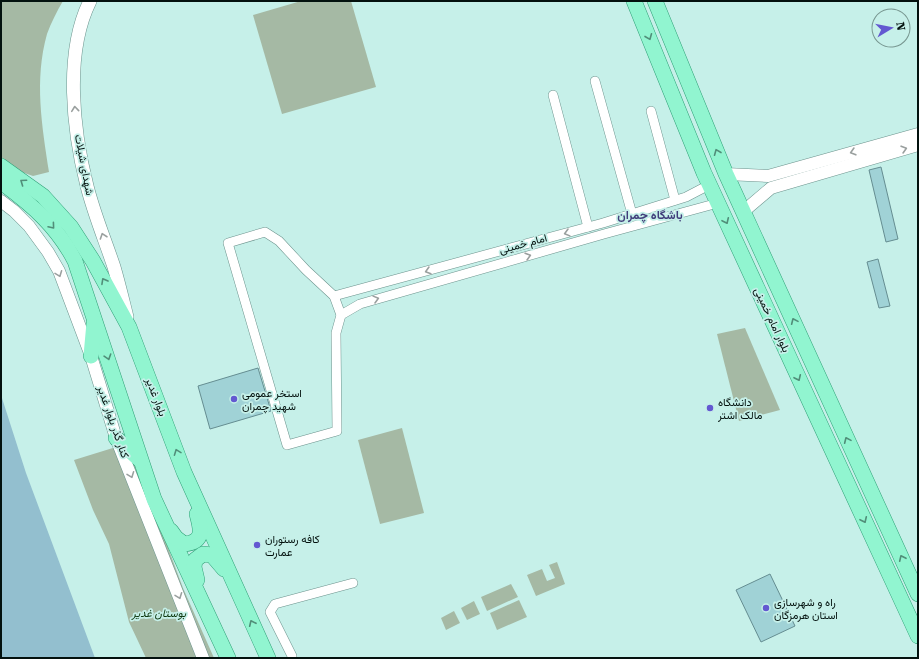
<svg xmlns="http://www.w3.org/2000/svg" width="919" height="659" font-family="'Roboto Serif',Vazirmatn,serif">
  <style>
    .green { fill: #a5b9a4 }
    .water { fill: #93bfcf }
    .building { fill: #a0d2d6; stroke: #658d91 }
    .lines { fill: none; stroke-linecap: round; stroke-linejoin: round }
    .minor-casing { stroke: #6c938d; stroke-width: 10 }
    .tertiary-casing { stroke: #6c938d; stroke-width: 13 }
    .secondary-casing { stroke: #6c938d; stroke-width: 14 }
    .primary-casing { stroke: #30a177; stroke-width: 16 }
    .minor { stroke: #fff; stroke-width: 9 }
    .tertiary { stroke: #fff; stroke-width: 12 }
    .secondary { stroke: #fff; stroke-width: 13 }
    .primary { stroke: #91f5d0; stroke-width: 15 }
    .oneway { stroke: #518e79 }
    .oneway2 { stroke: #9aa09f }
    .poi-dot { fill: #6358d1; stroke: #c6f0e9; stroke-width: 1.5 }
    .labels { text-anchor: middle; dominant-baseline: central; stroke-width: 3.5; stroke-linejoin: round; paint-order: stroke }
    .street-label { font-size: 11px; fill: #03110e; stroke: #c6f0e9 }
    .poi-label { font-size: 11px; fill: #03110e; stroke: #c6f0e9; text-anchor: start }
    .park-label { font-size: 11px; font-style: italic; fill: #0c360d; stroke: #c6f0e9 }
    .neighbourhood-label { font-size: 12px; font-weight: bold; fill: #413e7b; stroke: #c6f0e9 }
  </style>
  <rect width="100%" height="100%" fill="#c6f0e9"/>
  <g class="green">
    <path d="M 1,1 L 63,1 C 57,11 51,23 47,34 C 34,80 42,126 49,172 L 33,176 L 16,170 L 1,157 Z"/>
    <polygon points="301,1 351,1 376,87 282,114 253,15"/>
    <polygon points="745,328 780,410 739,421 717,334"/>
    <polygon points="402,428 424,513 380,524 358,440"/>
    <polygon points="129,443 183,588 214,658 146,658 129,622 109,544 93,510 74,460"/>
    <polygon points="557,562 565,584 536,596 527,575 542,569 547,581 555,578 549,565"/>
    <polygon points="511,584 518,597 487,611 481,597"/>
    <polygon points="519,600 527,617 497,630 490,613"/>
    <polygon points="474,601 480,614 467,620 461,608"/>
    <polygon points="454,611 460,623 446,630 441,618"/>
  </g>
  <polygon class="water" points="1,395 26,473 95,658 1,658"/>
  <g class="building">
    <polygon points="881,167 898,239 886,242 869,170"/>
    <polygon points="878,259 890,306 879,308 867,262"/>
    <polygon points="258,368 271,411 210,429 198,386"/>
    <polygon points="770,574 795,626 761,642 736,590"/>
  </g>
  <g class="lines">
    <g class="minor-casing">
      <g id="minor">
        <polyline points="595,81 632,214"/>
        <polyline points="553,95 588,227"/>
        <polyline points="651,111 675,200"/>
        <polygon points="265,232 279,241 306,270 334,296 341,315 336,333 337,431 287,445 228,243"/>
        <polyline points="334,296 603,223 686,197 709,185"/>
        <polyline points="341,315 360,304 604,234 718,203"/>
        <polyline points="292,656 270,612 275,604 353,583"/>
      </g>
    </g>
    <g class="tertiary-casing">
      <g id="tertiary">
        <polyline points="726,174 768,176 918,134"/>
        <polyline points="1,201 14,211 29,226 48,252 59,271 91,356 116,438 203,658"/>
        <polyline points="744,211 771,188 918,145"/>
      </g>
    </g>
    <g class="secondary-casing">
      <path id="secondary" d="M 90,1 C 64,53 73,131 87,186 C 94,214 105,240 114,267 C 119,284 123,301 127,317"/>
    </g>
    <g class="primary-casing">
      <g id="primary">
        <polyline points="634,1 704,173 918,636"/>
        <polyline points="655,1 726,174 918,594"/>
        <polyline points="1,166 43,196 71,227 93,261 129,327 184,472 268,658"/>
        <path d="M 1,182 C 32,205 57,226 75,261 L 154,499 L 228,658"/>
        <polyline points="91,356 94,323"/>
        <polyline points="116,438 140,460"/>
        <path d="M 171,531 L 176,538 L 184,544 C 205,542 201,529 197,514"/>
        <polyline points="197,580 194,567 195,560 203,554 212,555 224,569"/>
      </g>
    </g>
    <use href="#minor" class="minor"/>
    <use href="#tertiary" class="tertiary"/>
    <use href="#secondary" class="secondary"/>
    <use href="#primary" class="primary"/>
  </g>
  <defs><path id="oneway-chevron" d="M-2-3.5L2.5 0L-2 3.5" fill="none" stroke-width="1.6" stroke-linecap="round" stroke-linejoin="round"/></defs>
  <g class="oneway">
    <use href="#oneway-chevron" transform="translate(649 37) rotate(68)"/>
    <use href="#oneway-chevron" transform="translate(717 152) rotate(-112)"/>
    <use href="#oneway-chevron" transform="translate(23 182) rotate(-145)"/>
    <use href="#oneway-chevron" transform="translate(726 221) rotate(65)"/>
    <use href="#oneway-chevron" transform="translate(52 226) rotate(50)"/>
    <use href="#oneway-chevron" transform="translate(104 281) rotate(-119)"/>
    <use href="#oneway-chevron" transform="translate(794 321) rotate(-114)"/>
    <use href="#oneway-chevron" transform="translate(108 357) rotate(72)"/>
    <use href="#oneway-chevron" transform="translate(798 378) rotate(65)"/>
    <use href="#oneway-chevron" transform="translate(847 440) rotate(-114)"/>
    <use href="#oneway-chevron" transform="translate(177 452) rotate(-111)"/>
    <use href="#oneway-chevron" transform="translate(864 520) rotate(65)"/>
    <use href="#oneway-chevron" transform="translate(902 558) rotate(-115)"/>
    <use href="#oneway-chevron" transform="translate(252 623) rotate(-115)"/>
  </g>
  <g class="oneway2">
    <use href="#oneway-chevron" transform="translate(75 109) rotate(-96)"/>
    <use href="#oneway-chevron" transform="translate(904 149) rotate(-16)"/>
    <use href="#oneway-chevron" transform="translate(853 152) rotate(164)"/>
    <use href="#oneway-chevron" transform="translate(567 233) rotate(165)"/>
    <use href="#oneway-chevron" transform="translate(103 236) rotate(-109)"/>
    <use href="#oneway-chevron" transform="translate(528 256) rotate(-16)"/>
    <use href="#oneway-chevron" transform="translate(428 271) rotate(164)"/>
    <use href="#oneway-chevron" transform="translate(59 274) rotate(69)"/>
    <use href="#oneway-chevron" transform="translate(376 299) rotate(-15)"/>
    <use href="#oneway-chevron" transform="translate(131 475) rotate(69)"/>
    <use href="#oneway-chevron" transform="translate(179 596) rotate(69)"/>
  </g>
  <g class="poi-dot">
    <circle cx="234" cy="399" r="4"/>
    <circle cx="710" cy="408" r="4"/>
    <circle cx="257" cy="545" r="4"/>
    <circle cx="766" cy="608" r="4"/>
  </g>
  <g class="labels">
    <g class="street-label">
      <text transform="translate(84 165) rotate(79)">شهدای شیلات</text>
      <text transform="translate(523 244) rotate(-15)">امام خمینی</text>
      <text transform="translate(772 320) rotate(65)">بلوار امام خمینی</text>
      <text transform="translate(156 397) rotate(69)">بلوار غدیر</text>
      <text transform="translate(113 422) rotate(71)">کنار گذر بلوار غدیر</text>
    </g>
    <g class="poi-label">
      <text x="242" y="393">استخر عمومی<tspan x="242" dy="13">شهید چمران</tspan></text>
      <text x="718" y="402">دانشگاه<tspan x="718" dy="13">مالک اشتر</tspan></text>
      <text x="265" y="539">کافه رستوران<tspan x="265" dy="13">عمارت</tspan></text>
      <text x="774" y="602">راه و شهرسازی<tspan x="774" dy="13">استان هرمزگان</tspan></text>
    </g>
    <g class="park-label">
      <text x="159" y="613">بوستان غدیر</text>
    </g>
    <g class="neighbourhood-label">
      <text x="650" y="215">باشگاه چمران</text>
    </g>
  </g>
  <rect width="919" height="659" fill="none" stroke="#03110e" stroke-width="4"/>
  <g transform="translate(891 28) rotate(80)"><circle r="19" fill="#c6f0e9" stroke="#789791"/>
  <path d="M0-3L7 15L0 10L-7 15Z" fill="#6358d1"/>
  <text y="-6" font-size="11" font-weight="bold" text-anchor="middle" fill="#03110e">N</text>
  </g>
</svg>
